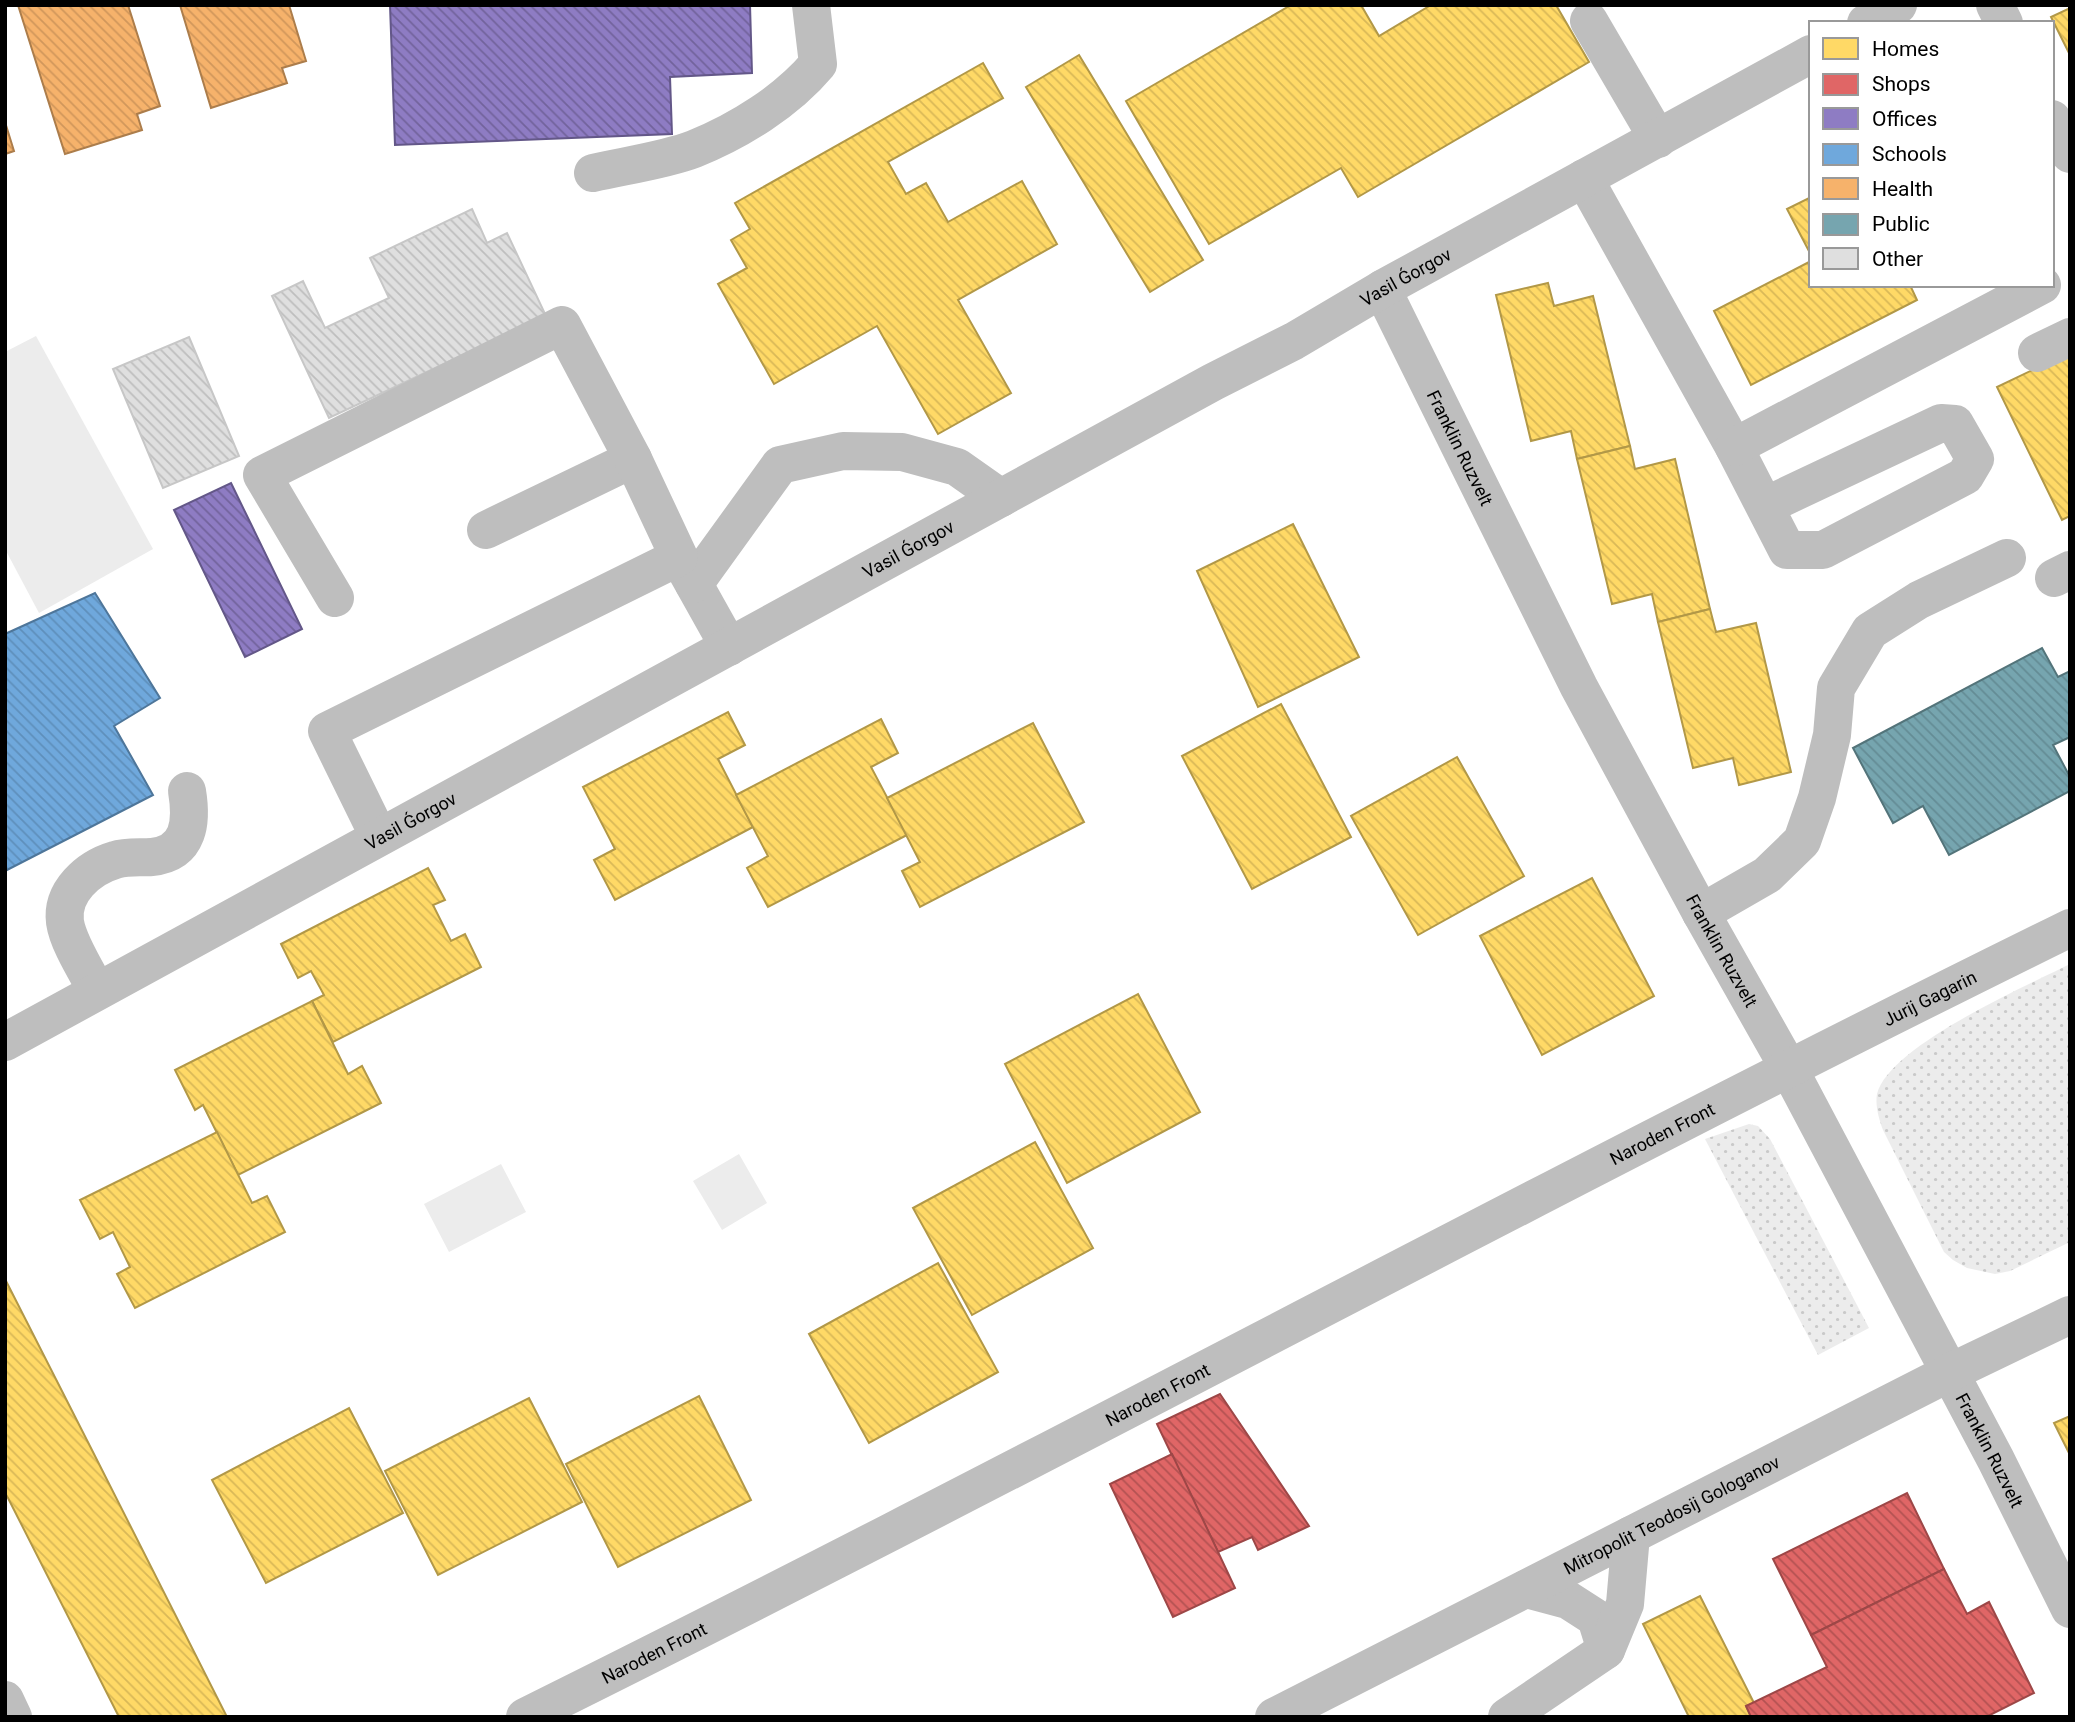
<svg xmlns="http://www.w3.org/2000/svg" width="2075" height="1722" font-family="Roboto,sans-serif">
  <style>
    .grass { fill: url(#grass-dots) }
    .garden { fill: #ececec }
    .homes { fill: url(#homes-back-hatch); stroke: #b29847; stroke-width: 2 }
    .shops { fill: url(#shops-back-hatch); stroke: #9d4747; stroke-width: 2 }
    .offices { fill: url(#offices-back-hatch); stroke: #635788; stroke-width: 2 }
    .schools { fill: url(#schools-back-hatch); stroke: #4e769a; stroke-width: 2 }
    .health { fill: url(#health-back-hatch); stroke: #ac7d4b; stroke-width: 2 }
    .public { fill: url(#public-back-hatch); stroke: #53747a; stroke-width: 2 }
    .building { fill: url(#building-back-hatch); stroke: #c7c7c7; stroke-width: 2 }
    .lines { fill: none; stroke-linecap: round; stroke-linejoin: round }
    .minor { stroke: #bebebe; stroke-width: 38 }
    .labels { text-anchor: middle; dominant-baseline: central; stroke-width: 7; stroke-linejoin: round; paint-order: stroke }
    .street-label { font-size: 18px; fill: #000; stroke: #fff }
  </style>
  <defs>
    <pattern id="grass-dots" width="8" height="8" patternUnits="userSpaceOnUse" patternTransform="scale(1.75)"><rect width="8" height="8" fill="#ececec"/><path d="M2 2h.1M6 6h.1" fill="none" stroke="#c9c9c9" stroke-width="1.8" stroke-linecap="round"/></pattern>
    <pattern id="homes-back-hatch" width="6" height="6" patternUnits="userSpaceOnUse" patternTransform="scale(1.75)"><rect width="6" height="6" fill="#ffd966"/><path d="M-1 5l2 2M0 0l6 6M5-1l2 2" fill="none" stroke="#d9b857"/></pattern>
    <pattern id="shops-back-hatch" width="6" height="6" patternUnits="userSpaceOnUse" patternTransform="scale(1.75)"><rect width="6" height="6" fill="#e06666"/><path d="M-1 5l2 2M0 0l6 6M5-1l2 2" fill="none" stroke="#b35252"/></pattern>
    <pattern id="offices-back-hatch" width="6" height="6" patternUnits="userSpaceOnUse" patternTransform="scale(1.75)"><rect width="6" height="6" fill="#8e7cc3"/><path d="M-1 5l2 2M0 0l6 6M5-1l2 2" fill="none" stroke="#72639c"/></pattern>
    <pattern id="schools-back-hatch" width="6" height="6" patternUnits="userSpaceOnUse" patternTransform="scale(1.75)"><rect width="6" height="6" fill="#6fa8dc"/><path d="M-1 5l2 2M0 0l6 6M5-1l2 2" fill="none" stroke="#5e8fbb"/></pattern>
    <pattern id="health-back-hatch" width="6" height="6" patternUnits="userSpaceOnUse" patternTransform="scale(1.75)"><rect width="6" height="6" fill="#f6b26b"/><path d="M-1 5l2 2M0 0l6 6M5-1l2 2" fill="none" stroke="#d1975b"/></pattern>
    <pattern id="public-back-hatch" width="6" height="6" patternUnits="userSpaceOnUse" patternTransform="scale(1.75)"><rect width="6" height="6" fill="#76a5af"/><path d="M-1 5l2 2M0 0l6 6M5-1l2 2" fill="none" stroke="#648c95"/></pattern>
    <pattern id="building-back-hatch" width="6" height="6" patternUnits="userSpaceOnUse" patternTransform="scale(1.75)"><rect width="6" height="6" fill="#dfdfdf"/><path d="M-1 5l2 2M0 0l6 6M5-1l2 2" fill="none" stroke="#bebebe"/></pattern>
  </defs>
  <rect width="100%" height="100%" fill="#fff"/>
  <g class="grass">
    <path d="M 2070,964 L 2070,1242 L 2010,1271 L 1995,1274 L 1967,1268 L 1953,1260 L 1944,1252 L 1883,1130 C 1879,1119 1875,1106 1877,1094 C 1889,1046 2026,986 2070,964 Z"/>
    <polygon points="1749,1124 1758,1126 1770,1139 1869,1328 1818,1355 1705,1139"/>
  </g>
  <g class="garden">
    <polygon points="36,336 153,549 39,613 5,549 5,352"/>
    <polygon points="739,1154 767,1203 722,1230 693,1181"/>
    <polygon points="501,1164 526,1212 449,1252 424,1204"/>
  </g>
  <g class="homes">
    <polygon points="1291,5 1361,5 1379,36 1431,5 1556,5 1589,62 1358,197 1341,168 1209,244 1126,101"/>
    <polygon points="2070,8 2070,55 2051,17"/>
    <polygon points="1079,55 1203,260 1150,292 1026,87"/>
    <polygon points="983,63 1003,98 888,162 906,194 926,183 948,222 1022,181 1057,244 958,300 1011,393 938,434 877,326 774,384 718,284 747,268 731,240 750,229 735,203"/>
    <polygon points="1811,197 1811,255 1787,209"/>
    <polygon points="1811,261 1811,285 1910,285 1917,300 1751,385 1714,311"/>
    <polygon points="1548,283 1554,306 1593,296 1630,446 1577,459 1571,431 1531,441 1496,295"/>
    <polygon points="2070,352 2070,516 2062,520 1997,387"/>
    <polygon points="1630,446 1635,469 1675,459 1710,609 1658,622 1652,594 1612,604 1577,459"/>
    <polygon points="1293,524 1359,657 1258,707 1197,571"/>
    <polygon points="1710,609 1716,632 1756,623 1791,772 1739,785 1733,758 1693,768 1658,622"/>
    <polygon points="1281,704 1351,837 1252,889 1182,756"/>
    <polygon points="728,712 745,745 718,759 753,827 615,900 594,860 615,849 583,787"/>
    <polygon points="881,719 898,753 871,767 907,835 768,907 747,868 768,856 736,795"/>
    <polygon points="1033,723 1084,822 920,907 902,871 920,862 887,798"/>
    <polygon points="1457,757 1524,876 1418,935 1351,816"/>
    <polygon points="428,868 445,900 433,905 451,941 465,934 481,967 333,1042 312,1001 324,995 311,971 298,978 281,944"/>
    <polygon points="1592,878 1654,996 1542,1055 1480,936"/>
    <polygon points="1138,994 1200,1112 1067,1183 1005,1064"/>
    <polygon points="312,1001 348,1074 362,1066 381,1103 238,1175 203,1105 195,1110 175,1070"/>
    <polygon points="217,1132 252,1203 267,1196 285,1232 135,1308 117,1274 130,1267 113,1232 100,1239 80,1200"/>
    <polygon points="1035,1142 1093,1248 972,1315 913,1208"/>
    <polygon points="938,1263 998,1372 869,1443 809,1334"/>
    <polygon points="5,1279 95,1456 227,1717 119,1717 8,1498 5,1493"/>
    <polygon points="699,1396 751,1500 618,1567 566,1464"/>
    <polygon points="529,1398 582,1502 438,1575 385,1471"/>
    <polygon points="349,1408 403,1513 266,1583 212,1480"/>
    <polygon points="2070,1416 2070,1455 2054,1423"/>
    <polygon points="1700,1596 1754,1703 1746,1706 1751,1717 1689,1717 1643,1624"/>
  </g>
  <g class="shops">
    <polygon points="1220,1394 1309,1526 1258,1550 1252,1537 1218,1552 1157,1424"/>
    <polygon points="1172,1454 1235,1588 1173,1617 1110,1484"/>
    <polygon points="1907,1493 1944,1569 1811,1635 1773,1559"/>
    <polygon points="1944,1569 1967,1614 1989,1602 2034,1693 1986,1717 1751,1717 1746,1706 1827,1667 1811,1635"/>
  </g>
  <g class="offices">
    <polygon points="390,5 750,5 752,73 670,77 672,134 395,145"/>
    <polygon points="231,483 302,629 245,657 174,510"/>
  </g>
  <polygon class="schools" points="95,593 160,698 114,726 153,795 5,871 5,634"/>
  <g class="health">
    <polygon points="18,5 128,5 160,106 137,114 142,130 65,154"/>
    <polygon points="180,5 289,5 306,61 282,68 287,83 211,108"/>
    <polygon points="5,122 14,151 5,154"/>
  </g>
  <polygon class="public" points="2042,648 2058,677 2070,671 2070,737 2053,745 2070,777 2070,791 1949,855 1923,806 1893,823 1853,748"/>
  <g class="building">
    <polygon points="472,209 487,243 507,233 546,316 329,418 272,296 303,281 325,328 389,298 370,258"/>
    <polygon points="189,337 239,456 163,488 113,369"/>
  </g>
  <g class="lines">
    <g class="minor">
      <polyline points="1995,5 2004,23"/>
      <polyline points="1589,21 1658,139"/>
      <polyline points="1866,23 1898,5"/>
      <polyline points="2052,119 2070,154"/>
      <path d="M 593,173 C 623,166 666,160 694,149 C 739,131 787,101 818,64 L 811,5"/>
      <polyline points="1584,178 1734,447 1787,550 1823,550 1965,476 1975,459 1955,424 1941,423 1765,506"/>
      <path id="s1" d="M 1382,289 L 1579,687 L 1701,913 L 1788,1067 L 1996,1460 L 2070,1609"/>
      <polyline points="2037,353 2070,337"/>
      <polyline points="1734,447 2042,285"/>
      <polyline points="486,530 633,459"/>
      <polyline points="682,563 729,647"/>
      <polyline points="2054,578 2070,570"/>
      <polyline points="694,584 780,465 843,451 902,452 957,467 1001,498"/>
      <polyline points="335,598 262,475 562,325 633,459 679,557 327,731 379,837"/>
      <polyline points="1701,913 1767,875 1802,841 1817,798 1832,735 1836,688 1870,631 1919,600 2007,558"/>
      <path d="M 97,991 C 87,972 68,943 65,922 C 61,892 88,868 115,860 C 127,856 140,858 152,857 C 190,853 192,821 187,791"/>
      <path id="s2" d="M 5,1042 L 1213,382 L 1294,341 L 1382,289 L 1811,54"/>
      <polyline points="1526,1589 1568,1600 1596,1618 1606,1650"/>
      <polyline points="5,1700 13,1717"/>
      <path id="s3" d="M 525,1717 C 1043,1460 1551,1183 2070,928"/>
      <path id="s4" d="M 1274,1717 L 1949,1373 L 2070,1315"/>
      <polyline points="1507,1717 1606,1650 1625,1604 1631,1535"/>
    </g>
  </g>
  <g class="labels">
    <g class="street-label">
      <text stroke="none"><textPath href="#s2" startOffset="1596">Vasil Ǵorgov</textPath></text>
      <text stroke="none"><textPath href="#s1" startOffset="177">Franklin Ruzvelt</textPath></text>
      <text stroke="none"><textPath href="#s2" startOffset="1029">Vasil Ǵorgov</textPath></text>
      <text stroke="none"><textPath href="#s2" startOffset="462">Vasil Ǵorgov</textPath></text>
      <text stroke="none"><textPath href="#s1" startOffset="744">Franklin Ruzvelt</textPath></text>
      <text stroke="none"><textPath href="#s3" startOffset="1578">Jurij Gagarin</textPath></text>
      <text stroke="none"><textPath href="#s3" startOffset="1278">Naroden Front</textPath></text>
      <text stroke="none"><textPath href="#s3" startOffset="710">Naroden Front</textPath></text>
      <text stroke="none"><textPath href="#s1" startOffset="1311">Franklin Ruzvelt</textPath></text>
      <text stroke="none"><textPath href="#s4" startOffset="446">Mitropolit Teodosij Gologanov</textPath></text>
      <text stroke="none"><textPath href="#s3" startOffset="144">Naroden Front</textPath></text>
    </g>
  </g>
  <rect width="2075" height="1722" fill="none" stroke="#000000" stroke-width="14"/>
  <rect x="1809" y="21" width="245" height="266" fill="#ffffff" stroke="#999999" stroke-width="2"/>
  <rect x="1823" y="38" width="35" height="21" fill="#ffd966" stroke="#999999" stroke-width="2"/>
  <text x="1872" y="56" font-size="21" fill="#000000">Homes</text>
  <rect x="1823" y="74" width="35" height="21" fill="#e06666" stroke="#999999" stroke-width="2"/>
  <text x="1872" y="91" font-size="21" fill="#000000">Shops</text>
  <rect x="1823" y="108" width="35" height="21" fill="#8e7cc3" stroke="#999999" stroke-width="2"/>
  <text x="1872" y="126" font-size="21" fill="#000000">Offices</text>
  <rect x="1823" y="144" width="35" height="21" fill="#6fa8dc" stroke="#999999" stroke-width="2"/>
  <text x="1872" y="161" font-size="21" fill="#000000">Schools</text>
  <rect x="1823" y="178" width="35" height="21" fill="#f6b26b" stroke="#999999" stroke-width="2"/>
  <text x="1872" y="196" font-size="21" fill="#000000">Health</text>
  <rect x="1823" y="214" width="35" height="21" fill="#76a5af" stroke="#999999" stroke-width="2"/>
  <text x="1872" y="231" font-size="21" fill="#000000">Public</text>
  <rect x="1823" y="248" width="35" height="21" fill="#dfdfdf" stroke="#999999" stroke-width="2"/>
  <text x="1872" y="266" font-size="21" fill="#000000">Other</text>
</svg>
